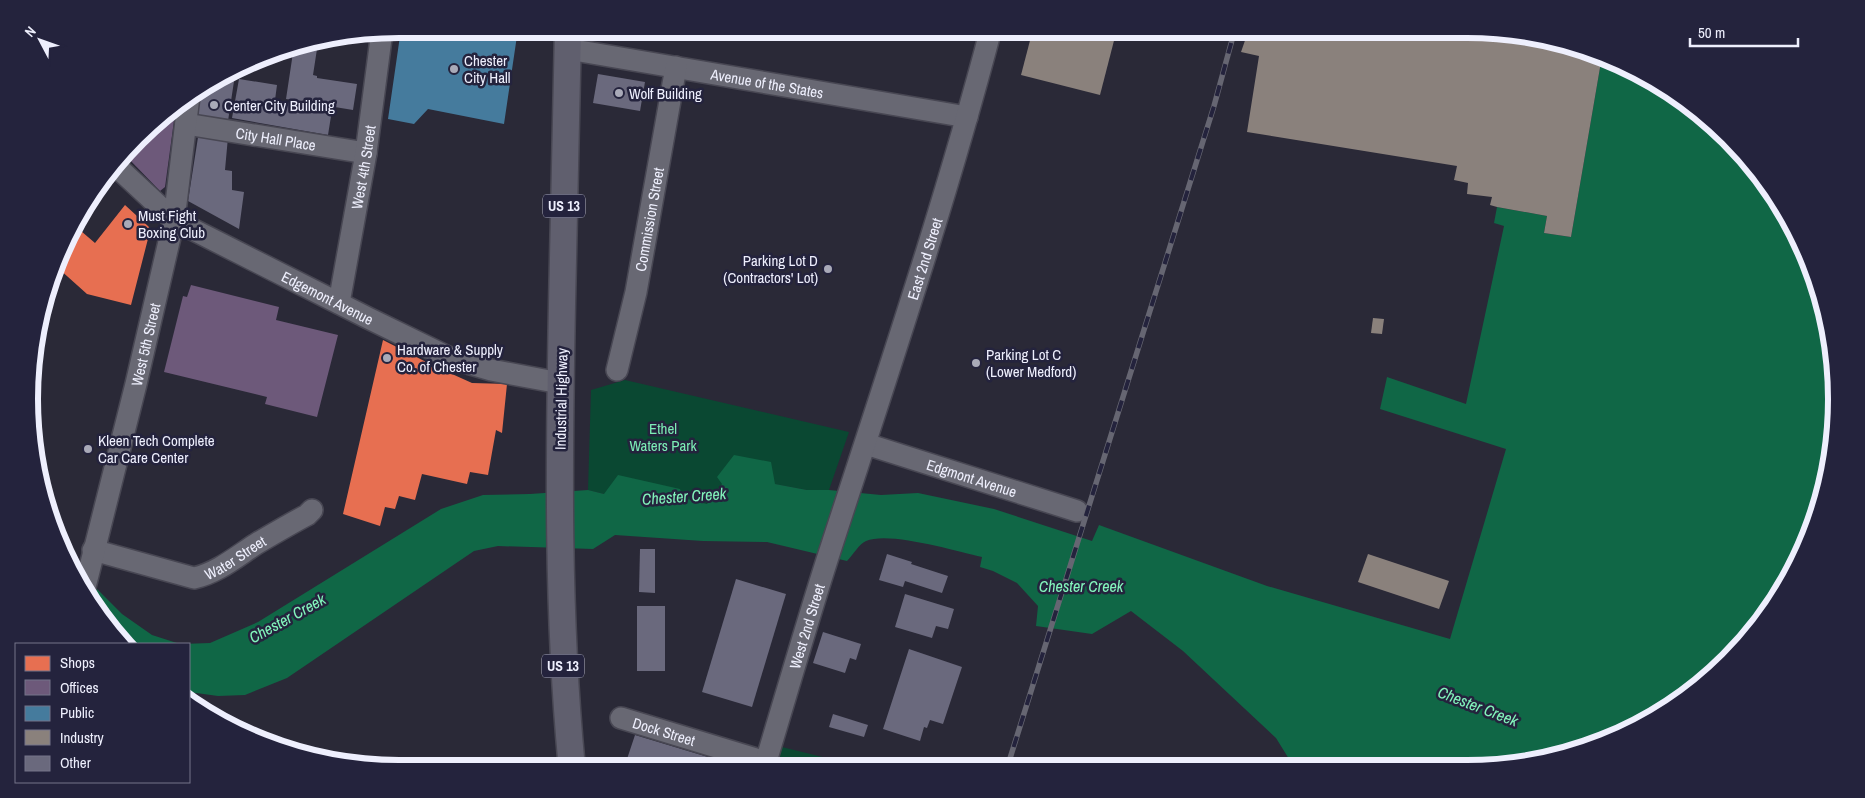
<svg xmlns="http://www.w3.org/2000/svg" width="1865" height="798" font-family="'Archivo Narrow',sans-serif">
  <style>
    .green { fill: #0a4832 }
    .water { fill: #106746 }
    .shops { fill: #e76f51 }
    .offices { fill: #6d597a }
    .public { fill: #457b9d }
    .industry { fill: #8a817c }
    .building { fill: #6a697d }
    .lines { fill: none; stroke-linecap: round; stroke-linejoin: round }
    .minor-casing { stroke: #484753; stroke-width: 24 }
    .major-casing { stroke: #484753; stroke-width: 29 }
    .minor { stroke: #686873; stroke-width: 21 }
    .major { stroke: #605f6e; stroke-width: 26 }
    .rail-casing { stroke: #666672; stroke-width: 5.5 }
    .rail { stroke: #24233d; stroke-width: 4; stroke-dasharray: 11; stroke-linecap: butt }
    .poi-dot { fill: #a9aab8; stroke: #24233d; stroke-width: 2 }
    .labels { text-anchor: middle; dominant-baseline: central; stroke-width: 5; stroke-linejoin: round; paint-order: stroke }
    .shield { fill: #24233d; stroke: #b1b2c3; stroke-width: 1 }
    .shield-label { font-size: 14px; font-weight: bold; fill: #eeeffd }
    .poi-label { font-size: 15px; fill: #eeeffd; stroke: #24233d; text-anchor: start }
    .street-label { font-size: 15px; fill: #eeeffd; stroke: #24233d }
    .park-label { font-size: 15px; fill: #7ceeb6; stroke: #24233d }
    .water-label { font-size: 16px; font-style: italic; fill: #83f5bc; stroke: #24233d }
    .rim { fill: none; stroke: #eeeffd; stroke-width: 6 }
  </style>
  <rect width="100%" height="100%" fill="#2a2937"/>
  <g class="green">
    <polygon points="625,380 849,432 829,490 807,490 774,484 722,484 707,504 682,498 604,494 588,490 591,390"/>
    <polygon points="782,747 867,768 776,768"/>
  </g>
  <g class="water">
    <path d="M 1602,56 L 1651,79 L 1710,121 L 1760,174 L 1798,236 L 1824,303 L 1835,375 L 1833,448 L 1817,518 L 1760,624 L 1692,693 L 1608,741 L 1515,766 L 1294,767 L 1276,738 L 1183,651 L 1131,611 L 1092,634 L 1036,626 L 1038,606 L 1017,583 L 993,571 L 980,567 L 982,557 C 955,551 889,531 866,541 C 859,544 853,555 847,561 L 767,542 L 703,541 L 615,535 L 593,549 L 498,546 L 474,551 L 287,678 L 245,695 L 218,696 L 189,692 L 189,644 L 182,644 L 210,643 L 258,622 L 441,509 L 483,495 L 530,494 L 588,490 L 604,494 L 618,475 L 680,489 L 683,498 L 707,504 L 722,484 L 717,477 L 734,455 L 771,462 L 775,484 L 807,490 L 829,490 L 881,495 L 918,493 L 994,509 L 1092,541 L 1099,525 L 1267,586 L 1450,639 L 1506,449 L 1380,409 L 1387,377 L 1466,404 L 1504,226 L 1494,223 L 1497,207 L 1547,216 L 1544,233 L 1571,237 Z"/>
    <polygon points="32,361 38,371 34,429 34,453 29,399"/>
    <polygon points="70,562 122,614 152,635 180,644 128,644 79,584"/>
  </g>
  <g class="shops">
    <polygon points="125,205 149,227 150,231 131,305 87,294 58,268 74,225 95,243"/>
    <polygon points="383,340 432,365 472,383 507,384 502,433 496,430 488,475 470,472 467,484 422,474 415,500 399,496 395,509 385,507 380,526 343,514"/>
  </g>
  <g class="offices">
    <polygon points="176,106 165,187 160,191 126,156 155,120"/>
    <polygon points="191,285 279,307 276,320 338,335 317,417 265,404 267,397 164,372 183,296 187,297"/>
  </g>
  <polygon class="public" points="401,29 518,29 504,124 428,109 414,124 388,119"/>
  <g class="industry">
    <polygon points="1033,29 1117,29 1100,95 1021,75"/>
    <polygon points="1249,29 1466,29 1585,48 1602,56 1571,237 1544,233 1547,216 1497,207 1490,205 1492,197 1467,194 1468,183 1454,180 1457,166 1247,132 1259,56 1241,52"/>
    <polygon points="1373,318 1384,319 1382,334 1371,333"/>
    <polygon points="1368,554 1449,581 1439,609 1358,582"/>
  </g>
  <g class="building">
    <polygon points="693,29 743,29 742,39 692,33"/>
    <polygon points="322,41 321,49 317,49 313,75 317,76 317,78 357,84 353,110 286,99 294,46"/>
    <polygon points="236,68 228,121 196,116 201,89 206,90 207,84 214,78"/>
    <polygon points="598,74 645,82 640,111 593,103"/>
    <polygon points="239,79 277,85 275,100 332,110 328,135 232,118"/>
    <polygon points="199,131 228,137 225,170 232,171 232,190 244,192 239,229 188,201"/>
    <polygon points="640,549 655,549 655,593 639,592"/>
    <polygon points="887,554 912,562 911,564 948,576 942,593 905,581 903,587 879,580"/>
    <polygon points="736,579 786,594 752,707 702,692"/>
    <polygon points="905,594 954,609 948,629 936,626 932,638 895,627"/>
    <rect x="637" y="606" width="28" height="65"/>
    <polygon points="823,632 861,644 856,660 850,658 845,673 813,663"/>
    <polygon points="909,649 962,667 943,724 930,720 927,728 924,727 920,741 883,729"/>
    <polygon points="833,714 868,725 864,737 829,727"/>
    <polygon points="635,735 721,761 719,768 637,769 638,766 626,762"/>
  </g>
  <g class="lines">
    <g class="minor-casing">
      <g id="minor">
        <path id="s1" d="M 568,49 L 967,117"/>
        <path id="s2" d="M 186,124 L 366,153"/>
        <path id="s3" d="M 117,167 L 174,220 L 368,318 L 450,358 L 491,370 L 560,383"/>
        <path id="s4" d="M 339,303 L 366,153 L 382,31"/>
        <path id="s5" d="M 617,370 L 636,292 L 676,67"/>
        <path id="s6" d="M 866,444 L 1077,511"/>
        <path id="s7" d="M 93,550 L 194,578 C 217,573 236,557 256,544 C 273,534 290,524 307,515 L 312,510"/>
        <path id="s8" d="M 84,591 L 136,384 L 174,220 L 189,96"/>
        <path id="s9" d="M 621,718 L 766,762"/>
        <path id="s10" d="M 764,768 C 785,699 805,629 827,560 C 884,384 944,208 991,29"/>
      </g>
    </g>
    <g class="major-casing">
      <path id="major" d="M 568,29 C 566,121 564,213 562,304 C 559,460 557,614 572,769"/>
    </g>
    <use href="#minor" class="minor"/>
    <use href="#major" class="major"/>
    <g class="rail-casing">
      <polyline id="rail" points="1007,768 1214,106 1235,29"/>
    </g>
    <use href="#rail" class="rail"/>
  </g>
  <g class="poi-dot">
    <circle cx="454" cy="69" r="5"/>
    <circle cx="619" cy="93" r="5"/>
    <circle cx="214" cy="105" r="5"/>
    <circle cx="128" cy="224" r="5"/>
    <circle cx="828" cy="269" r="5"/>
    <circle cx="387" cy="358" r="5"/>
    <circle cx="976" cy="363" r="5"/>
    <circle cx="88" cy="449" r="5"/>
  </g>
  <g class="labels">
    <g class="shield">
      <rect x="543" y="194.5" width="42" height="23" rx="4"/>
      <rect x="542" y="654.5" width="42" height="23" rx="4"/>
    </g>
    <g class="shield-label">
      <text x="564" y="206">US 13</text>
      <text x="563" y="666">US 13</text>
    </g>
    <g class="poi-label">
      <text x="464" y="60">Chester<tspan x="464" dy="17">City Hall</tspan></text>
      <text x="629" y="93">Wolf Building</text>
      <text x="224" y="105">Center City Building</text>
      <text x="138" y="215">Must Fight<tspan x="138" dy="17">Boxing Club</tspan></text>
      <text x="818" y="260" text-anchor="end">Parking Lot D<tspan x="818" dy="17">(Contractors' Lot)</tspan></text>
      <text x="397" y="349">Hardware &amp; Supply<tspan x="397" dy="17">Co. of Chester</tspan></text>
      <text x="986" y="354">Parking Lot C<tspan x="986" dy="17">(Lower Medford)</tspan></text>
      <text x="98" y="440">Kleen Tech Complete<tspan x="98" dy="17">Car Care Center</tspan></text>
    </g>
    <g class="street-label">
      <text stroke="none"><textPath href="#s1" startOffset="202">Avenue of the States</textPath></text>
      <text stroke="none"><textPath href="#s2" startOffset="91">City Hall Place</textPath></text>
      <text stroke="none"><textPath href="#s4" startOffset="138">West 4th Street</textPath></text>
      <text stroke="none"><textPath href="#s5" startOffset="154">Commission Street</textPath></text>
      <text stroke="none"><textPath href="#s10" startOffset="534">East 2nd Street</textPath></text>
      <text stroke="none"><textPath href="#s3" startOffset="250">Edgemont Avenue</textPath></text>
      <text stroke="none"><textPath href="#s8" startOffset="254">West 5th Street</textPath></text>
      <text transform="translate(561 399) rotate(-89)">Industrial Highway</text>
      <text stroke="none"><textPath href="#s6" startOffset="111">Edgmont Avenue</textPath></text>
      <text stroke="none"><textPath href="#s7" startOffset="151">Water Street</textPath></text>
      <text stroke="none"><textPath href="#s10" startOffset="148">West 2nd Street</textPath></text>
      <text stroke="none"><textPath href="#s9" startOffset="45">Dock Street</textPath></text>
    </g>
    <g class="park-label">
      <text x="663" y="428">Ethel<tspan x="663" dy="17">Waters Park</tspan></text>
    </g>
    <g class="water-label">
      <text transform="translate(684 496) rotate(-4)">Chester Creek</text>
      <text x="1081" y="586">Chester Creek</text>
      <text transform="translate(287 618) rotate(-29)">Chester Creek</text>
      <text transform="translate(1478 706) rotate(21)">Chester Creek</text>
    </g>
  </g>
  <path d="M0 0H1865V798H0ZM399 38H1467A361 361 0 0 1 1828 399V399A361 361 0 0 1 1467 760H399A361 361 0 0 1 38 399V399A361 361 0 0 1 399 38Z" fill="#24233d" fill-rule="evenodd"/>
  <path class="rim" d="M399 38H1467A361 361 0 0 1 1828 399V399A361 361 0 0 1 1467 760H399A361 361 0 0 1 38 399V399A361 361 0 0 1 399 38Z"/>
  <rect x="15" y="643" width="175" height="140" fill="#24233d" stroke="#75758a"/>
  <rect x="25" y="656" width="25" height="15" fill="#e76f51" stroke="#75758a"/>
  <text x="60" y="668" font-size="15" fill="#eeeffd">Shops</text>
  <rect x="25" y="680" width="25" height="15" fill="#6d597a" stroke="#75758a"/>
  <text x="60" y="693" font-size="15" fill="#eeeffd">Offices</text>
  <rect x="25" y="706" width="25" height="15" fill="#457b9d" stroke="#75758a"/>
  <text x="60" y="718" font-size="15" fill="#eeeffd">Public</text>
  <rect x="25" y="730" width="25" height="15" fill="#8a817c" stroke="#75758a"/>
  <text x="60" y="743" font-size="15" fill="#eeeffd">Industry</text>
  <rect x="25" y="756" width="25" height="15" fill="#6a697d" stroke="#75758a"/>
  <text x="60" y="768" font-size="15" fill="#eeeffd">Other</text>
  <g transform="translate(40 40) rotate(311)" stroke="#24233d" stroke-width="4" paint-order="stroke">
  <path d="M0-4L9 19L0 12L-9 19Z" fill="#eeeffd"/>
  <text y="-8" font-size="14" font-weight="bold" text-anchor="middle" fill="#eeeffd">N</text>
  </g>
  <path d="M1690 38v8h108v-8" fill="none" stroke="#eeeffd" stroke-width="2.5"/>
  <text x="1698" y="38" font-size="15" fill="#eeeffd" stroke="#24233d" stroke-width="4" paint-order="stroke">50 m</text>
</svg>
